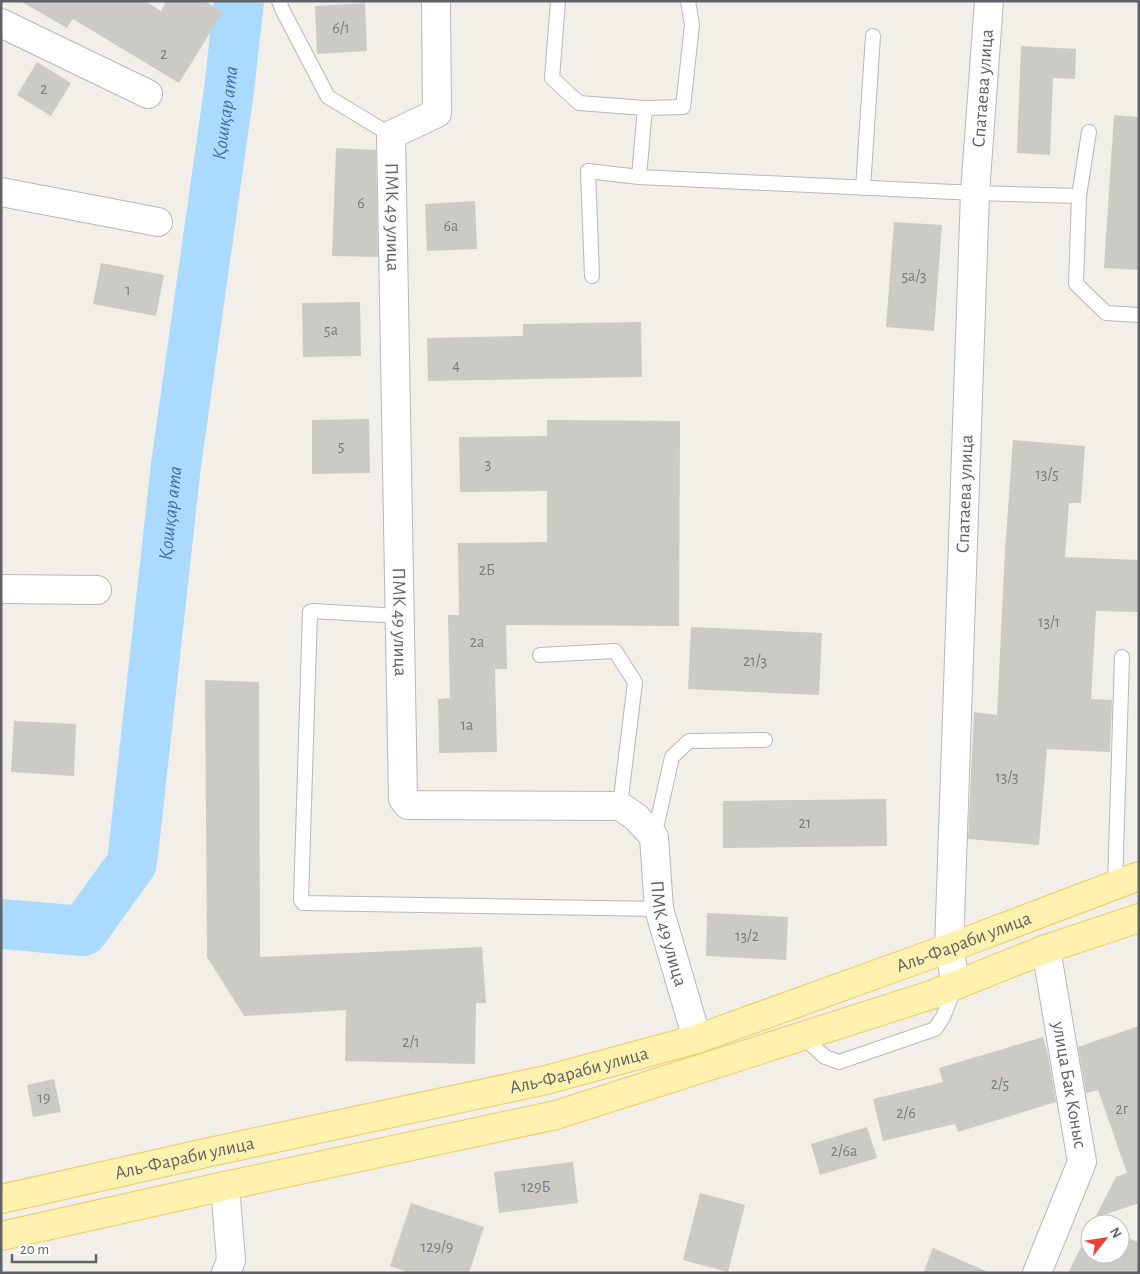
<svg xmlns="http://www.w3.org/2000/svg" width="1140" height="1274" font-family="'Alegreya Sans',sans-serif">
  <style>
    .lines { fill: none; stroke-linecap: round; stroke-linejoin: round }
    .river { stroke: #aadaff; stroke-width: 50 }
    .building { fill: #cccac5 }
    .service-casing { stroke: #b5b8bc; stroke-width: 16 }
    .minor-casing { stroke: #b5b8bc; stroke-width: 30 }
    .primary-casing { stroke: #f2c960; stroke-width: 30 }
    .service { stroke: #fff; stroke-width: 14 }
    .minor { stroke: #fff; stroke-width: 28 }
    .primary { stroke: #fff2af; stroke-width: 28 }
    .labels { text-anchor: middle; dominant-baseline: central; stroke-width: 5; stroke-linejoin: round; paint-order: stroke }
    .number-label { font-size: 16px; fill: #7a7d7f }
    .street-label { font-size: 19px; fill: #5f6368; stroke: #fff }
    .water-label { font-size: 20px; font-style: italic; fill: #4174aa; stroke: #fff }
  </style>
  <rect width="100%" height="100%" fill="#f1efe8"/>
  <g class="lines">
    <path class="river" id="s1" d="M 1,924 L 83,931 L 132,863 L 176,465 L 229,90 L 239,1"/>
  </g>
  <g class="building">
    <polygon points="20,1 145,1 161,11 166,1 204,1 223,12 179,83 73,19 67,28"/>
    <polygon points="365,3 367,51 317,54 315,6"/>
    <polygon points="1021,46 1076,49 1075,79 1053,78 1050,155 1017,153"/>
    <polygon points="37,62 71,83 51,116 17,95"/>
    <polygon points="1114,115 1139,117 1139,270 1104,268"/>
    <polygon points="336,148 376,150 378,257 332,256"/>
    <polygon points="475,201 477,249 427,251 425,204"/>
    <polygon points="894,222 942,225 934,331 886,327"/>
    <polygon points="101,263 164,275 156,316 93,304"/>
    <polygon points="360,302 361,356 303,357 302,303"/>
    <polygon points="641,322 642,377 428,381 427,338 523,336 523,324"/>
    <polygon points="369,419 370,473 312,474 312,420"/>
    <polygon points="547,420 680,421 679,626 506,625 507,669 495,669 497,752 439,753 438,699 450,698 448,615 459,615 458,543 547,542 547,491 460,492 459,437 547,436"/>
    <polygon points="1013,440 1085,446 1081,503 1069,503 1065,557 1139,560 1139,612 1096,611 1091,699 1112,700 1110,752 1047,749 1039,845 968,839 974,712 997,715 1005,550"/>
    <polygon points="691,627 822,633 819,695 688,689"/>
    <polygon points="205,680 259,682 260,957 482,947 486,1003 476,1003 475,1064 345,1061 346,1010 244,1016 207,957"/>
    <polygon points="14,721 76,724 74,776 11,772"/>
    <polygon points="886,799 887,846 723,848 723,801"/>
    <polygon points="707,913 788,917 786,960 706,956"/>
    <polygon points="1139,1026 1139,1203 1095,1218 1116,1177 1127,1173 1098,1090 1086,1093 1078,1047"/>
    <polygon points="1043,1037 1048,1054 1056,1102 958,1132 955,1124 883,1141 873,1099 943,1082 939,1068"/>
    <polygon points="54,1079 61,1112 33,1117 27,1085"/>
    <polygon points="867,1127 877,1158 820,1175 811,1144"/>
    <polygon points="573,1162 578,1203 499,1213 494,1172"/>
    <polygon points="700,1193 745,1205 728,1272 683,1260"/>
    <polygon points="411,1203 484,1227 469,1273 410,1273 390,1266"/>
    <polygon points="1090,1229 1090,1254 1120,1254 1120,1234 1139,1243 1139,1273 1068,1273"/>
    <polygon points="933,1248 990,1273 923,1273"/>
  </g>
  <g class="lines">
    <g class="service-casing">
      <g id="service">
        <polyline points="279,1 283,11 328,97 391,135"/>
        <polyline points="558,1 552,78 579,103 645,108 683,107 692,25 688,1"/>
        <polyline points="1089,132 1079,196 1076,284 1106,313 1139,315"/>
        <polyline points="639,177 645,108"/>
        <polyline points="863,188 873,36"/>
        <polyline points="592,276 588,171 639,177 975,193 1079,196"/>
        <polyline points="400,616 312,611 310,612 301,900 303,903 659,909"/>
        <polyline points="540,655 615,651 635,682 620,806"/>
        <polyline points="654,837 672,757 689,741 765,740"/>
        <polyline points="1115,885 1122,657"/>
        <polyline points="802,1036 825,1057 839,1062 935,1029 943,1017 955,987"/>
      </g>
    </g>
    <g class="minor-casing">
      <g id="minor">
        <path id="s2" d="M 436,1 L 437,113 L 391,135 L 403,799 L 408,805 L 620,806 L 637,818 L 654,837 L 659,909 L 697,1039"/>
        <polyline points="1,23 148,94"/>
        <polyline points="1,192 158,222"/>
        <polyline points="1,589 97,590"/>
        <path id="s3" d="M 956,985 L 949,948 L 975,193 L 989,1"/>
        <polyline points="225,1186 231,1260 226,1273"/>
        <polyline points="1037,1273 1082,1162 1046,949"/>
      </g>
    </g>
    <g class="primary-casing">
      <g id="primary">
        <path id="s4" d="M 1,1199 L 210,1152 L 546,1080 L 697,1039 L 949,948 L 1139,876"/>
        <polyline points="1,1236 225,1186 556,1115 931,995 1046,949 1139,918"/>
      </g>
    </g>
    <use href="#service" class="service"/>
    <use href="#minor" class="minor"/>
    <use href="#primary" class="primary"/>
  </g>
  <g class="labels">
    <g class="number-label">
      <text x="341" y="28">6/1</text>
      <text x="164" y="54">2</text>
      <text x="44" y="89">2</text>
      <text x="361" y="203">6</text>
      <text x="451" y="226">6а</text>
      <text x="914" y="276">5а/3</text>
      <text x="128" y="290">1</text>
      <text x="331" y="330">5а</text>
      <text x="456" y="365">4</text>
      <text x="341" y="446">5</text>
      <text x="488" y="464">3</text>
      <text x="1047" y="474">13/5</text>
      <text x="487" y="570">2Б</text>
      <text x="1049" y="622">13/1</text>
      <text x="477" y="642">2а</text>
      <text x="755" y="661">21/3</text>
      <text x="467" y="725">1а</text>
      <text x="1007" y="777">13/3</text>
      <text x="805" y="823">21</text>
      <text x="747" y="936">13/2</text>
      <text x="411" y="1042">2/1</text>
      <text x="1000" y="1084">2/5</text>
      <text x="44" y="1098">19</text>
      <text x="1122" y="1109">2г</text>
      <text x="906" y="1113">2/6</text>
      <text x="844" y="1151">2/6а</text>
      <text x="536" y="1187">129Б</text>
      <text x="437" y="1247">129/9</text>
    </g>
    <g class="street-label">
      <text stroke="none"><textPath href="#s3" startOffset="898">Спатаева улица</textPath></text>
      <text stroke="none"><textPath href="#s2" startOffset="245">ПМК 49 улица</textPath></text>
      <text stroke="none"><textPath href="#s3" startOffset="492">Спатаева улица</textPath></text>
      <text stroke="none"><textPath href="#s2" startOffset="650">ПМК 49 улица</textPath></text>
      <text stroke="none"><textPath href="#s2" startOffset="1191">ПМК 49 улица</textPath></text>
      <text stroke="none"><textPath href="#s4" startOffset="998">Аль-Фараби улица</textPath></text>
      <text stroke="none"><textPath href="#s4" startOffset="592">Аль-Фараби улица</textPath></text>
      <text transform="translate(1069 1085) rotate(80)">улица Бак Коныс</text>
      <text stroke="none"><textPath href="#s4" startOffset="188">Аль-Фараби улица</textPath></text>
    </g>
    <g class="water-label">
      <text stroke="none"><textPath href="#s1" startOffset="922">Қошқар ата</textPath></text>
      <text stroke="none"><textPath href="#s1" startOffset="518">Қошқар ата</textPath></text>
    </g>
  </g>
  <rect width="1140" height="1274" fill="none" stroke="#5f6368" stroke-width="5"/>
  <g transform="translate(1105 1239) rotate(60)"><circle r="24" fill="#ffffff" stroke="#bfc1c3"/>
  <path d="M0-4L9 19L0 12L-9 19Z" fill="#ea4335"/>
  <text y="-8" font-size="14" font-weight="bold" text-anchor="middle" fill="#5f6368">N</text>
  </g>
  <path d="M12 1254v8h84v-8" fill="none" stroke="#5f6368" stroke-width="2.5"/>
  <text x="20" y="1254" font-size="15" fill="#5f6368" stroke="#ffffff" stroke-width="4" paint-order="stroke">20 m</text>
</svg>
